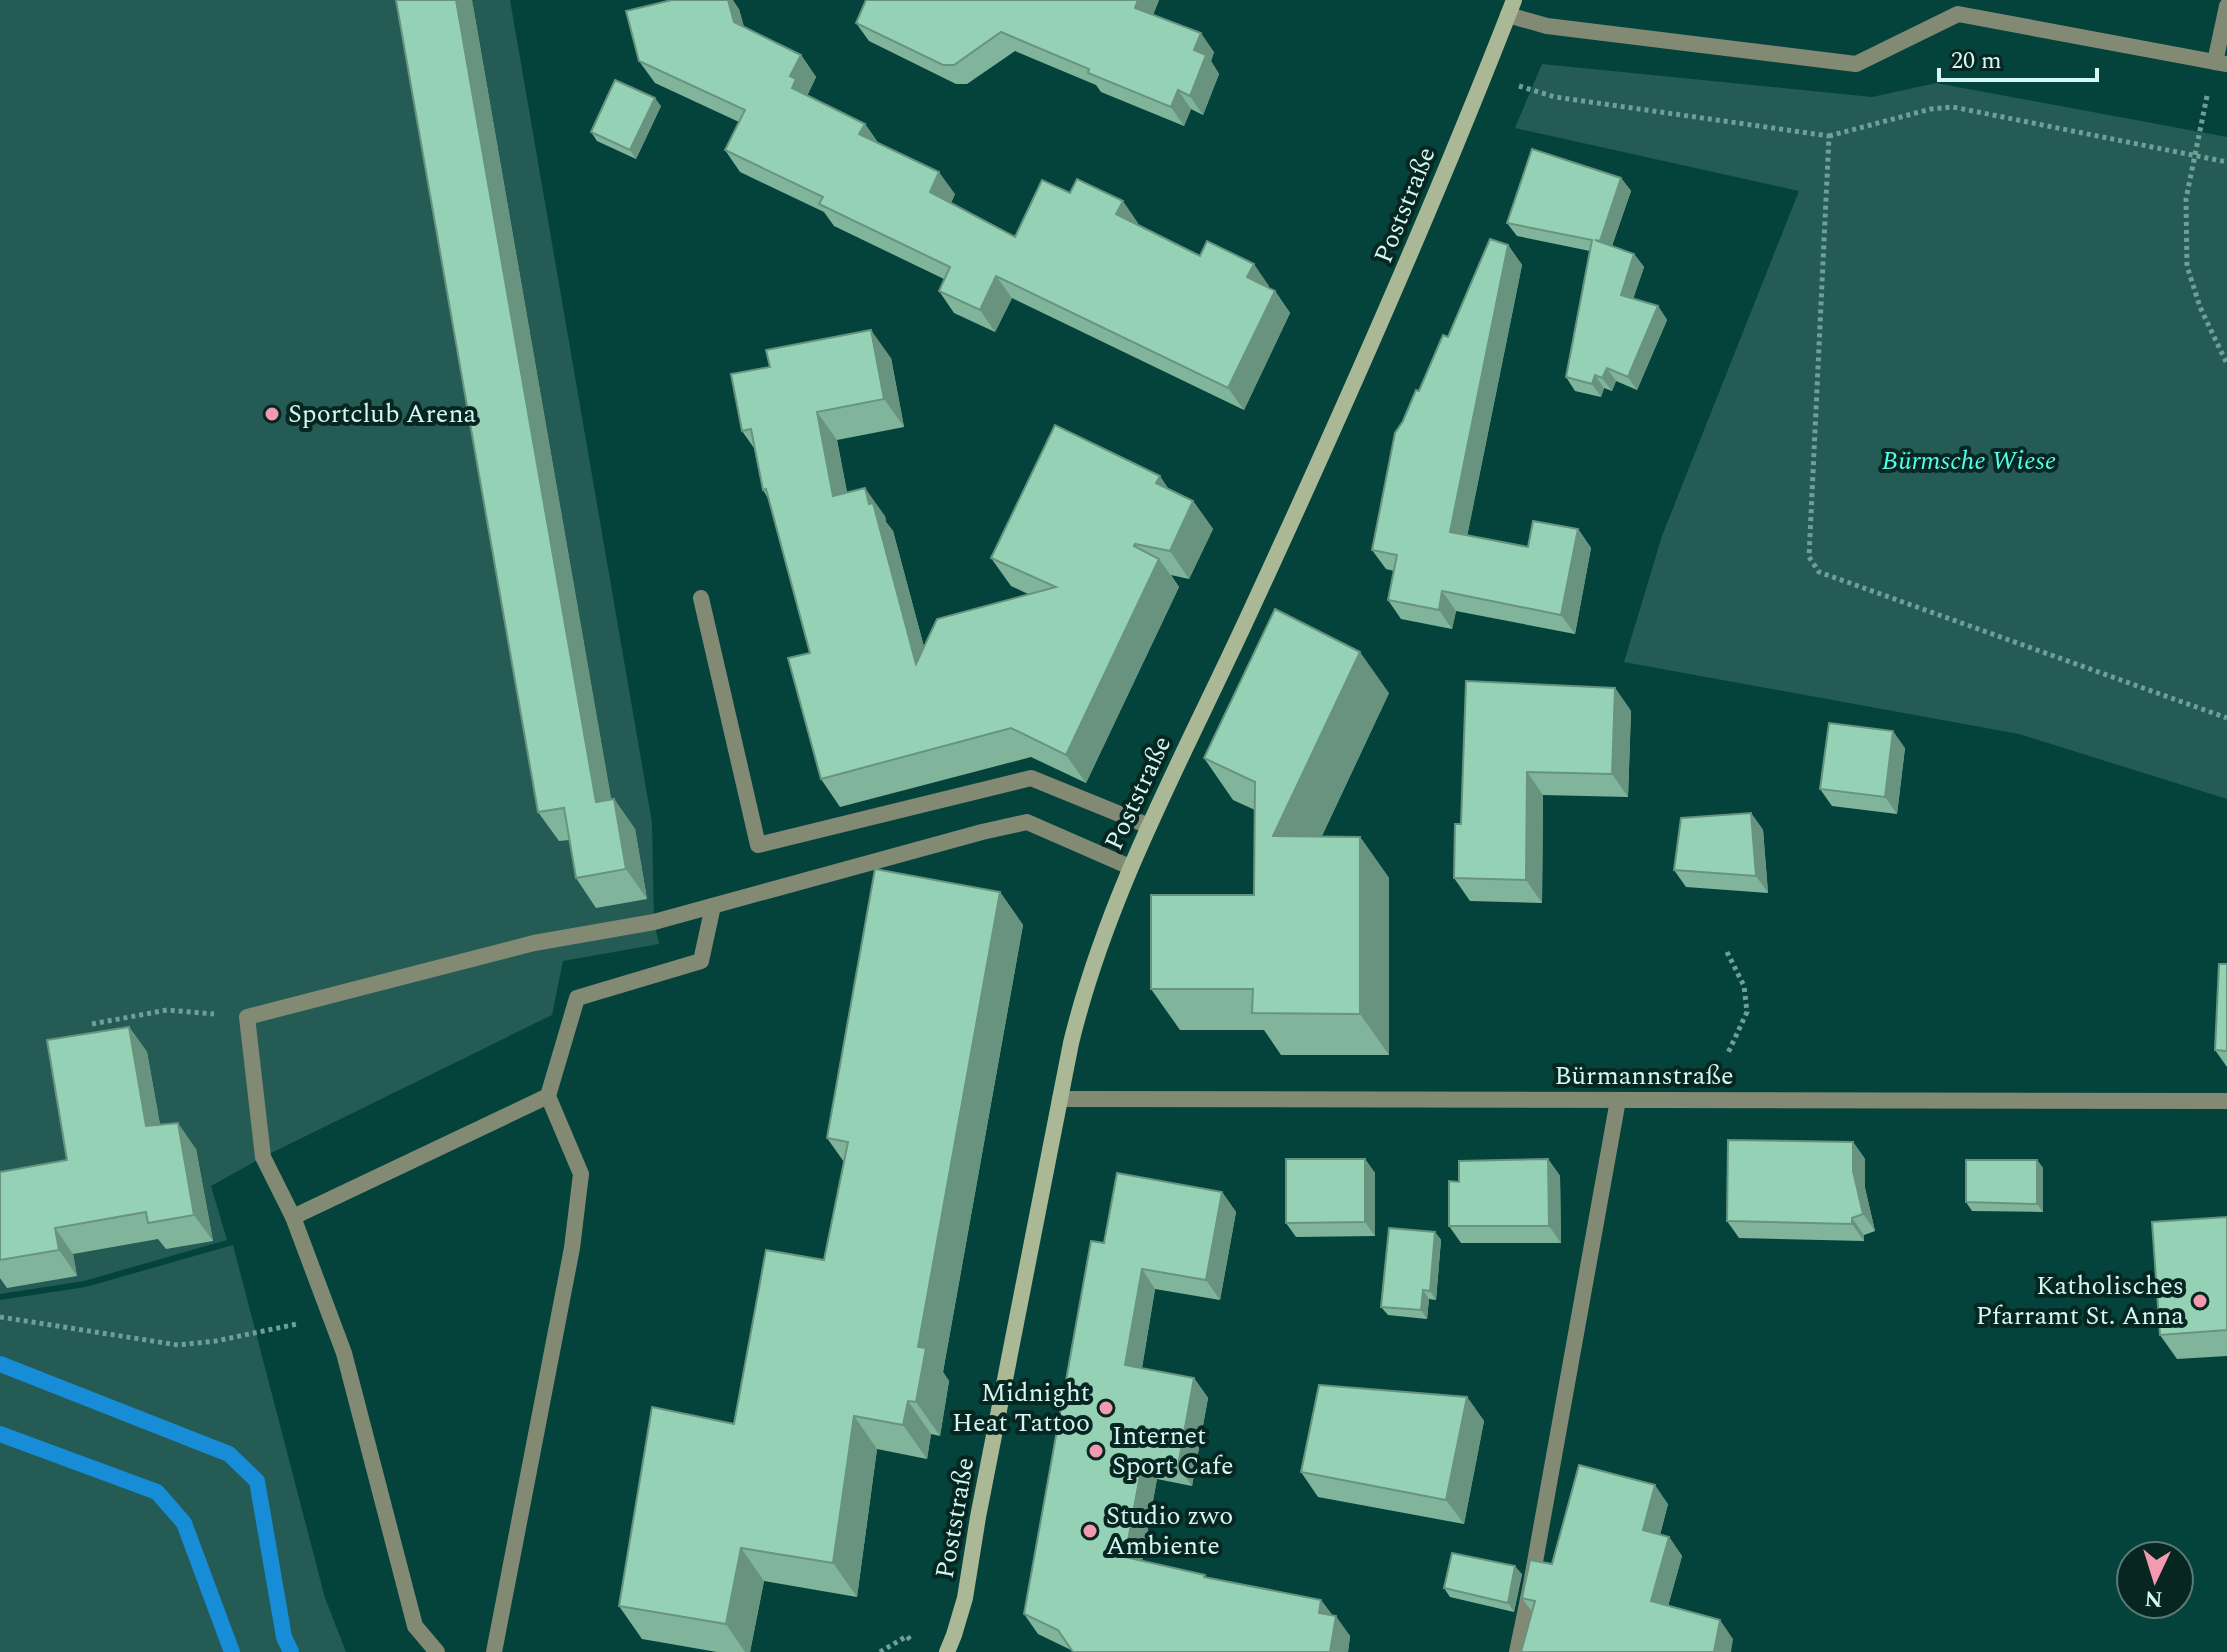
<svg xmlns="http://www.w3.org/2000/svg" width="2227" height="1652" font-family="Spectral,serif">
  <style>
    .green { fill: #245c55 }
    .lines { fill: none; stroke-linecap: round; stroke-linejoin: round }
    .stream { stroke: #168dd6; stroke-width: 16 }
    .path { stroke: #6e9f98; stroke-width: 5; stroke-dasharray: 4 4; stroke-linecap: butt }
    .lane { stroke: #828a74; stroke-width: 16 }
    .street { stroke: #828a74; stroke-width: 16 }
    .secondary { stroke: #abb895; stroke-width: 16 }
    .wall { fill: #80b59c }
    .shaded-wall { fill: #68937f }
    .building { fill: #95d2b5; stroke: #68937f; stroke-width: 2 }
    .poi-dot { fill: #f29aaf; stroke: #072622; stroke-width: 3 }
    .labels { text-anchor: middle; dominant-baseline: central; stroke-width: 8; stroke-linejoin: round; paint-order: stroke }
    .street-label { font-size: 26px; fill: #d4f7f1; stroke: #072622 }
    .poi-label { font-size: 26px; fill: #d4f7f1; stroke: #072622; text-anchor: start }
    .park-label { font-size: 26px; font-style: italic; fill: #53feea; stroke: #072622 }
  </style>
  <rect width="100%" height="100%" fill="#04433c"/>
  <g class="green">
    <polygon points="0,0 510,0 652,823 654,922 659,944 563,961 552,1015 263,1157 211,1186 227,1240 84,1281 0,1294"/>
    <polygon points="1542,64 1872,97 1936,83 2227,137 2227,799 2019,734 1624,662 1662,536 1799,191 1515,128"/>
    <polygon points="233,1245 325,1598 346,1652 0,1652 0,1300 86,1287"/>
  </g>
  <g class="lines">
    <g class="stream">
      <polyline points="0,1364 229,1454 257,1481 284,1637 291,1652"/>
      <polyline points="0,1434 157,1492 184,1523 232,1652"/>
    </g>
    <g class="path">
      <polyline points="1519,86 1555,97 1829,136 1809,557 1819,572 2227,718"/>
      <polyline points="2207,96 2186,199 2187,266 2200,307 2227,364"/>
      <polyline points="1829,136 1931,109 1953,107 2227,162"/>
      <polyline points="1727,952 1744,986 1747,1012 1728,1053"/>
      <polyline points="92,1024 167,1010 214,1014"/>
      <polyline points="0,1317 178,1345 216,1341 297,1324"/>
      <polyline points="880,1652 907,1636 912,1642"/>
    </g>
    <g class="lane">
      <polyline points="2227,6 2215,62 2227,64"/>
      <polyline points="1508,15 1547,26 1856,64 1958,14 2215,62"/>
      <polyline points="701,598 758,845 1031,778 1149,826"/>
      <polyline points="293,1217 548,1096"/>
      <polyline points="437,1652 415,1626 344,1353 293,1217 263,1157 247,1017 534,943 654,922 982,832 1027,822 1130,867"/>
      <polyline points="494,1652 572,1248 581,1174 548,1096 577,998 701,961 713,906"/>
      <polyline points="1517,1652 1531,1584 1618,1100"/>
    </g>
    <polyline class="street" points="1060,1099 2227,1101"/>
    <path class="secondary" d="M 947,1652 L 954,1635 L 965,1598 L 978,1517 L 1071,1043 C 1108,891 1186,752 1251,610 C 1344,409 1434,206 1514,0"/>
  </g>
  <g class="wall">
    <polygon points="472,0 611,800 614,799 635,829 647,899 596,908 576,878 569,840 559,841 538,812"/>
    <polygon points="1159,0 1153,15 1214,52 1211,61 1219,74 1203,115 1191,109 1184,126 1101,92 1096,85 1015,51 967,84 956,84 869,41 856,23"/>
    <polygon points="739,9 744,28 801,55 816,77 807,96 865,124 879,144 955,194 951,203 1015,237 1070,193 1138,223 1137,225 1200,256 1269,286 1268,288 1275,291 1290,313 1244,410 1012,298 995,332 954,313 939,291 944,279 834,226 824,212 740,172 725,150 739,122 655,83 639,61"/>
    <polygon points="661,106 636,159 597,141 591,132"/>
    <polygon points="1621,178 1631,191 1612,246 1634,254 1644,267 1633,299 1658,306 1667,320 1637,390 1616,381 1612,391 1604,388 1601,397 1575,391 1566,377 1590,251 1517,236 1507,223"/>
    <polygon points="1508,245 1522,265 1467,536 1528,547 1578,529 1591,548 1575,634 1456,611 1452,629 1401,619 1388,600 1394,571 1386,569 1372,550 1403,421 1448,337"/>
    <polygon points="891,358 904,427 837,440 847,492 885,516 886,522 893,531 924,647 1028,594 1011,586 991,558 1170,490 1193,501 1213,529 1189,579 1171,575 1179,587 1086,783 1031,757 840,807 821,779 810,653 769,500 763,490 754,448 742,431"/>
    <polygon points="1615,688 1631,711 1628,797 1543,795 1542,903 1470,901 1454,878 1461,824"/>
    <polygon points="1389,693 1322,836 1360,837 1389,878 1389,1055 1281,1055 1264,1030 1180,1030 1151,989 1254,895 1255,810 1233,800 1204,758"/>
    <polygon points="1905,748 1897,814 1832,806 1820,789"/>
    <polygon points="1751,813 1763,830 1768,893 1686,887 1674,870"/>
    <polygon points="1000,892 1023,925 943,1372 949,1381 940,1436 931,1434 927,1459 877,1449 857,1597 764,1581 750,1652 717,1652 642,1639 619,1606 734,1424 824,1260 844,1162 827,1138"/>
    <polygon points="2227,964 2227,1067 2215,1050"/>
    <polygon points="129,1027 147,1052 160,1125 196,1149 213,1241 166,1249 158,1239 73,1254 77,1276 7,1288 0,1278 0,1172 67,1160"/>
    <polygon points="1853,1142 1865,1159 1865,1188 1875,1231 1864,1235 1864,1241 1739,1238 1727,1221"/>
    <polygon points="1365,1159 1375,1173 1375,1236 1296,1237 1286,1223"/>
    <polygon points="1548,1159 1560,1176 1561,1243 1461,1243 1449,1226 1459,1182"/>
    <polygon points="2037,1160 2043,1168 2043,1212 1972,1211 1966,1202"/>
    <polygon points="1222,1192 1236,1212 1220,1300 1155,1289 1142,1368 1194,1378 1208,1398 1192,1486 1157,1479 1142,1561 1207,1578 1321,1600 1333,1616 1350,1636 1348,1652 1073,1652 1071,1650 1038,1634 1024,1614 1104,1243"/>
    <polygon points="2227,1217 2227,1356 2177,1359 2160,1335"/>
    <polygon points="1435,1232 1441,1240 1436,1300 1429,1299 1427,1319 1388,1315 1381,1307"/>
    <polygon points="1467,1397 1484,1421 1464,1524 1318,1497 1301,1472"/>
    <polygon points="1668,1504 1660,1535 1669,1537 1682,1556 1668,1606 1733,1639 1532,1612 1522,1598 1552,1564"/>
    <polygon points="1522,1574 1514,1612 1450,1597 1444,1588"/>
  </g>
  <g class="shaded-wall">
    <polygon points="456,0 472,0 617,832 596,802"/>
    <polygon points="728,0 733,0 739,9 749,44 734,22"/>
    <polygon points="1138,0 1159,0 1148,27 1135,8"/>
    <polygon points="1201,33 1214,52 1211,61 1219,74 1203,115 1190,96 1194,50"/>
    <polygon points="801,55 816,77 807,96 792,88 790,76"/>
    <polygon points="1178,90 1191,109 1184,126 1171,107"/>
    <polygon points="655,98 661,106 636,159 630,150"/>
    <polygon points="865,124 880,146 859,134"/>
    <polygon points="939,172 955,194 946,214 930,192"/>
    <polygon points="1621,178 1631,191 1609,254 1600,241"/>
    <polygon points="1123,201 1138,223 1132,236 1116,214"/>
    <polygon points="1508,245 1522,265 1464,552 1450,532"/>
    <polygon points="1634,254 1644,267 1630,308 1621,295"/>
    <polygon points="1254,264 1269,286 1262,299 1247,277"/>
    <polygon points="996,276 1012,298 995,332 980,310"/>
    <polygon points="1275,291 1290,313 1244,410 1228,388"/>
    <polygon points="1658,306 1667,320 1637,390 1628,377"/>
    <polygon points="871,330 891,358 904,427 884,399"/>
    <polygon points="1607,368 1616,381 1612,391 1602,378"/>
    <polygon points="1595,375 1604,388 1601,397 1592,384"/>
    <polygon points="817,412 837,440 853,524 833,496"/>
    <polygon points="1160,476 1179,504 1156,483"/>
    <polygon points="865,488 885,516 886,522 893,531 936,692 916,664"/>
    <polygon points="1193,501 1213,529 1189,579 1170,551"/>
    <polygon points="1578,529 1591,548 1575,634 1561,615"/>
    <polygon points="1135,544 1154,571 1159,559 1179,587 1086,783 1066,755"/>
    <polygon points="1442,591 1456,611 1452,629 1439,610"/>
    <polygon points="1360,652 1389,693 1302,878 1273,836"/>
    <polygon points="1615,688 1631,711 1628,797 1612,774"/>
    <polygon points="1893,731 1905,748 1897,814 1885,797"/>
    <polygon points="1527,772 1543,795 1542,903 1526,880"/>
    <polygon points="614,799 635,829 647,899 626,869"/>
    <polygon points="1751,813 1763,830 1768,893 1756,876"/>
    <polygon points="1360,837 1389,878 1389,1055 1360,1014"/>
    <polygon points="1000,892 1023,925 943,1372 949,1381 940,1436 916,1402 918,1347"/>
    <polygon points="129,1027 147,1052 165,1152 146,1126"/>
    <polygon points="178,1123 196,1149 213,1241 194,1215"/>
    <polygon points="1853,1142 1865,1159 1865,1188 1875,1231 1863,1214 1853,1171"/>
    <polygon points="1365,1159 1375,1173 1375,1236 1365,1222"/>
    <polygon points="1548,1159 1560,1176 1561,1243 1549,1226"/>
    <polygon points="2037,1160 2043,1168 2043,1212 2037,1204"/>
    <polygon points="1222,1192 1236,1212 1220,1300 1206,1280"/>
    <polygon points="1852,1218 1864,1235 1864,1241 1852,1224"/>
    <polygon points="55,1228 73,1254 77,1276 59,1250"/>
    <polygon points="1435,1232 1441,1240 1436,1300 1430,1291"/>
    <polygon points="1142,1269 1155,1289 1139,1385 1125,1365"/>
    <polygon points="1423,1290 1429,1299 1427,1319 1421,1310"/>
    <polygon points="1194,1378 1208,1398 1192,1486 1178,1466"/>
    <polygon points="1467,1397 1484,1421 1464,1524 1446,1500"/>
    <polygon points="908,1401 931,1434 927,1459 903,1425"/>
    <polygon points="854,1416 877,1449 857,1597 833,1563"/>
    <polygon points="1143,1459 1157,1479 1139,1577 1125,1557"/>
    <polygon points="1655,1485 1668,1504 1656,1549 1643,1530"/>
    <polygon points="1669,1537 1682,1556 1664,1621 1651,1601"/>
    <polygon points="741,1548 764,1581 750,1652 745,1652 726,1624"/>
    <polygon points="1515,1566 1522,1574 1514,1612 1508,1603"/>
    <polygon points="1321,1600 1335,1620 1319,1613"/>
    <polygon points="1336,1616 1350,1636 1348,1652 1330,1652"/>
    <polygon points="1720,1620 1733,1639 1731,1652 1714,1652"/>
  </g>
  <g class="building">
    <polygon points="396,0 456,0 596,802 614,799 626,869 576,878 564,808 538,812"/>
    <polygon points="672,0 728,0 734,22 801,55 790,76 796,79 792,88 865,124 859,134 939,172 930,192 1015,237 1042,180 1070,193 1077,179 1123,201 1116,214 1200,256 1207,241 1254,264 1247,277 1275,291 1228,388 996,276 980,310 939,291 950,267 819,204 823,197 725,150 745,110 639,61 626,11"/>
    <polygon points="866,0 1138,0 1135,8 1201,33 1194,50 1206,55 1190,96 1178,90 1171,107 1088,73 1089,69 1001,32 954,65 943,65 856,23"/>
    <polygon points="615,80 655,98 630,150 591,132"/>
    <polygon points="1532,149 1621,178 1600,241 1595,240 1634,254 1621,295 1658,306 1628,377 1607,368 1602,378 1595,375 1592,384 1566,377 1592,240 1507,223"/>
    <polygon points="1490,239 1508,245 1450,532 1528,547 1533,521 1578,529 1561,615 1442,591 1439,610 1388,600 1397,555 1372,550 1395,433 1403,421 1416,390 1419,391 1443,335 1448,337"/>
    <polygon points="871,330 884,399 817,412 833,496 865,488 869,504 873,503 916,664 937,619 1056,587 991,558 1055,425 1160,476 1156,483 1193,501 1170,551 1135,544 1134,546 1159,559 1066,755 1011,728 821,779 788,658 810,653 766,489 763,490 751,429 742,431 731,374 770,367 766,350"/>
    <polygon points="1275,609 1360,652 1273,836 1360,837 1360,1014 1252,1013 1253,989 1151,989 1151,895 1254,895 1255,782 1204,758"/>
    <polygon points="1466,681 1615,688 1612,774 1527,772 1526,880 1454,878 1455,824 1461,824"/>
    <polygon points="1829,723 1893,731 1885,797 1820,789"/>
    <polygon points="1751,813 1756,876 1674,870 1681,818"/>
    <polygon points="875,869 1000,892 918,1347 926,1348 916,1402 908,1401 903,1425 854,1416 833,1563 741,1548 726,1624 619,1606 652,1407 734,1424 766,1250 824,1260 848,1142 827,1138"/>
    <polygon points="2219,964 2227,964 2227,1051 2215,1050"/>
    <polygon points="129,1027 146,1126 178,1123 194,1215 148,1223 146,1212 55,1228 59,1250 0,1260 0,1172 67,1160 47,1040"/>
    <polygon points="1728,1140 1853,1142 1853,1171 1863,1214 1852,1218 1852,1224 1727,1221"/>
    <polygon points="1286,1159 1365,1159 1365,1222 1286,1223"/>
    <polygon points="1548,1159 1549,1226 1449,1226 1449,1181 1459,1182 1459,1161"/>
    <polygon points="1966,1160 2037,1160 2037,1204 1966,1202"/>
    <polygon points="1117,1173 1222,1192 1206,1280 1142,1269 1125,1365 1194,1378 1178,1466 1143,1459 1125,1557 1205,1575 1204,1577 1321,1600 1319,1613 1336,1616 1330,1652 1073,1652 1058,1630 1024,1614 1091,1241 1104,1243"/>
    <polygon points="2227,1217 2227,1330 2160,1335 2152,1222"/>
    <polygon points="1389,1228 1435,1232 1430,1291 1423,1290 1421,1310 1381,1307"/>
    <polygon points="1319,1385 1467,1397 1446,1500 1301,1472"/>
    <polygon points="1579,1465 1655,1485 1643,1530 1669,1537 1651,1601 1720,1620 1714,1652 1521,1652 1535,1601 1522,1598 1530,1560 1552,1564"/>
    <polygon points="1452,1553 1515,1566 1508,1603 1444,1588"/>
  </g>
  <g class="poi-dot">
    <circle cx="272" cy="414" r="8"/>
    <circle cx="2200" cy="1301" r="8"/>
    <circle cx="1106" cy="1408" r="8"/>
    <circle cx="1096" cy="1451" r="8"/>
    <circle cx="1090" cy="1531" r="8"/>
  </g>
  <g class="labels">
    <g class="street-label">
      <text transform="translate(1405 205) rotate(-68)">Poststraße</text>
      <text transform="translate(1138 793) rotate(-65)">Poststraße</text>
      <text x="1644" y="1076">Bürmannstraße</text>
      <text transform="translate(955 1518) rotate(-80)">Poststraße</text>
    </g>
    <g class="poi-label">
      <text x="288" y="414">Sportclub Arena</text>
      <text x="2184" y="1286" text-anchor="end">Katholisches<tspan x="2184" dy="30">Pfarramt St. Anna</tspan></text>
      <text x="1090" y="1393" text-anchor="end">Midnight<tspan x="1090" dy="30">Heat Tattoo</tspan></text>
      <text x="1112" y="1436">Internet<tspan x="1112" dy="30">Sport Cafe</tspan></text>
      <text x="1106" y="1516">Studio zwo<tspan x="1106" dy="30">Ambiente</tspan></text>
    </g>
    <g class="park-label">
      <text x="1969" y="461">Bürmsche Wiese</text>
    </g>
  </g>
  <g transform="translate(2155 1580) rotate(184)"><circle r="38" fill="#072622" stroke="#597a75" stroke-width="2"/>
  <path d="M0-6L14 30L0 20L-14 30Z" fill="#f29aaf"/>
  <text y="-12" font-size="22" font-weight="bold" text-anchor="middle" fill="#d4f7f1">N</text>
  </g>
  <path d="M1939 68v12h158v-12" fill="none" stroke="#d4f7f1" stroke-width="4"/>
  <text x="1951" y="68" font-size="24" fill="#d4f7f1" stroke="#072622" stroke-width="6" paint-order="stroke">20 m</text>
</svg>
